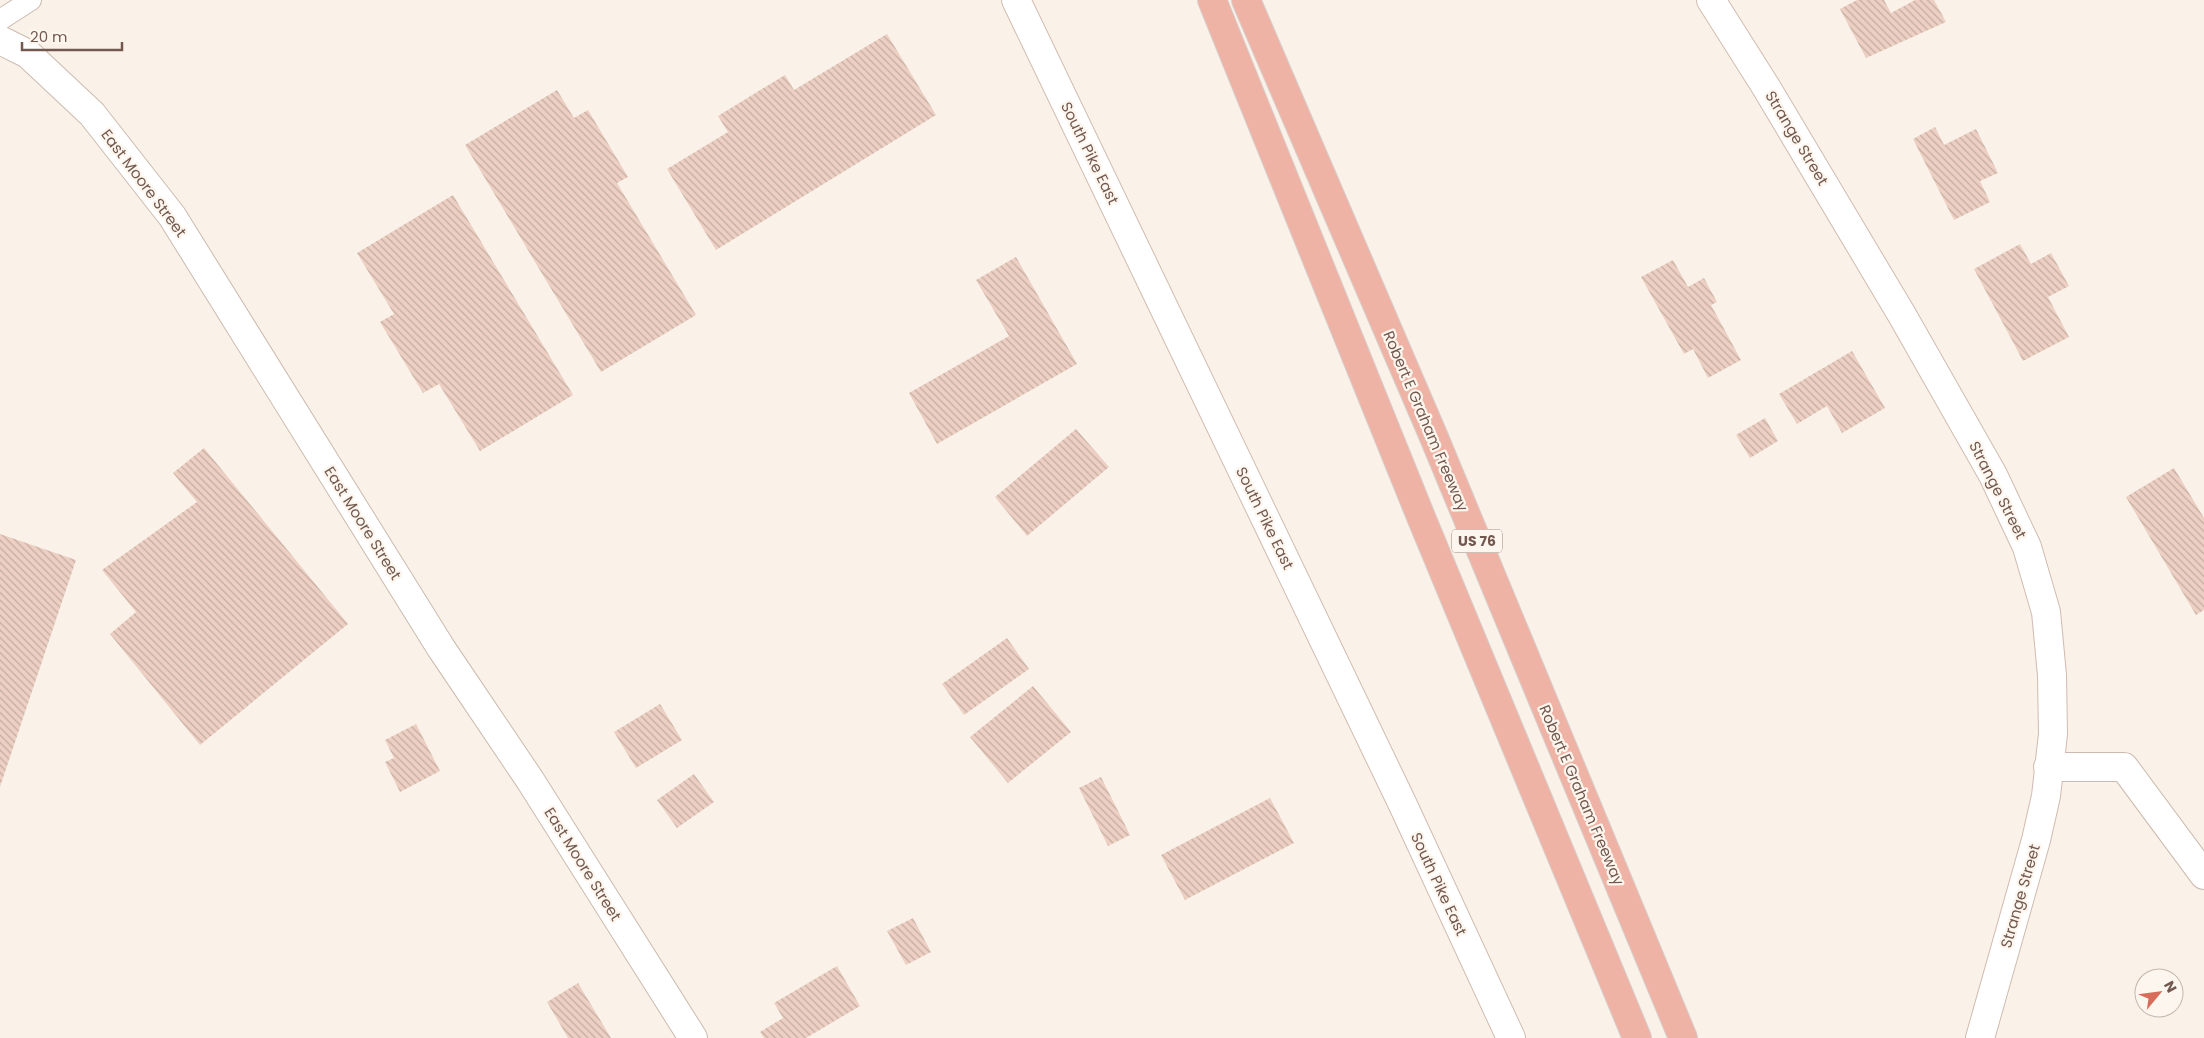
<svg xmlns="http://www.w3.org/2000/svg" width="2204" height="1038" font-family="Poppins,sans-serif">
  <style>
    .building { fill: url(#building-back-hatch) }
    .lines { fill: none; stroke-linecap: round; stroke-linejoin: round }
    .lane-casing { stroke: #cbbaaf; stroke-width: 22 }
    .street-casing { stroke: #cbbaaf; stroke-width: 30 }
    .secondary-casing { stroke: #d0bbb0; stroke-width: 30 }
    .highway-casing { stroke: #d8d0ce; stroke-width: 30 }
    .lane { stroke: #fff; stroke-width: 20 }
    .street { stroke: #fff; stroke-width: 28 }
    .secondary { stroke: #fff; stroke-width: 28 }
    .highway { stroke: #eeb3a5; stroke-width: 28 }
    .labels { text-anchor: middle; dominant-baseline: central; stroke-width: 4.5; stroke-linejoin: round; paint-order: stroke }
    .shield { fill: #fdf6ee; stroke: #9c877f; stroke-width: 1 }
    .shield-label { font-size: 14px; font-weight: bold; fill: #72584f }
    .street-label { font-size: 15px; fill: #72584f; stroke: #fdf6ee }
  </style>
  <defs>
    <pattern id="building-back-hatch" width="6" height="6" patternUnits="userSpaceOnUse" patternTransform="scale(1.25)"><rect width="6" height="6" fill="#edd0c3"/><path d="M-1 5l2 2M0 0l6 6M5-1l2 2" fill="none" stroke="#c4aca1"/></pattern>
  </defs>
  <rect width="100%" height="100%" fill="#faf2e8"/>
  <g class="building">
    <polygon points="1857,0 1884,0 1891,13 1915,0 1934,0 1946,22 1866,58 1840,9"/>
    <polygon points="887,34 936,115 716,250 667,169 728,132 718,116 785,75 794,90"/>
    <polygon points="557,90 574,118 588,110 628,177 617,183 696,315 601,372 465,145"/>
    <polygon points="1935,127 1944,145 1976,129 1998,173 1980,181 1990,202 1954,220 1913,139"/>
    <polygon points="453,195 573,395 480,451 439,384 423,393 380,322 394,314 357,253"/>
    <polygon points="2020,244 2031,264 2051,253 2069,286 2048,297 2069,337 2023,361 1974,269"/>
    <polygon points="1016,257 1077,364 937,444 909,393 1009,336 976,280"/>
    <polygon points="1673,260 1688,287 1704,278 1717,302 1711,305 1741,360 1708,378 1693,349 1684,354 1641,277"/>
    <polygon points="1852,351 1885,408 1842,433 1827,406 1797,424 1779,394"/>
    <polygon points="1765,418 1778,441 1750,458 1736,435"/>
    <polygon points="1076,429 1109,467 1027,536 995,497"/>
    <polygon points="204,448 348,624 200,745 110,634 136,612 102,570 197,502 173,473"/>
    <polygon points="2174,468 2204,518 2204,610 2196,615 2126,497"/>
    <polygon points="0,534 76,560 0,787"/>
    <polygon points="1007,638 1029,669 964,715 942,684"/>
    <polygon points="1033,686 1071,732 1008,783 970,737"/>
    <polygon points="660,704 682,740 636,768 614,732"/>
    <polygon points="416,724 440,771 400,792 385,762 394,758 385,740"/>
    <polygon points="694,774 714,802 677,828 657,800"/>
    <polygon points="1101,777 1130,835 1108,846 1079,788"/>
    <polygon points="1270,798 1294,843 1185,900 1161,855"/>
    <polygon points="913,918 931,952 906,965 887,931"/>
    <polygon points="837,966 860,1006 806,1038 764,1038 760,1032 783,1018 774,1003"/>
    <polygon points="578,983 611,1038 568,1038 547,1002"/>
  </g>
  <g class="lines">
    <g class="lane-casing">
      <polyline id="lane" points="0,20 31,0"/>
    </g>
    <g class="street-casing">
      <g id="street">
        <polyline points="0,40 28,54 92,114 172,216 441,648 530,780 693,1038"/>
        <polyline points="2048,767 2124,767 2204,875"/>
      </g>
    </g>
    <g class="secondary-casing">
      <g id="secondary">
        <polyline points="1016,0 1403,805 1511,1038"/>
        <polyline points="1711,0 1766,87 1902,315 1993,475 2027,547 2046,612 2052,675 2053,734 2046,796 2036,840 1980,1038"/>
      </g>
    </g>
    <g class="highway-casing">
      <g id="highway">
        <polyline points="1212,0 1421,517 1637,1038"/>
        <polyline points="1246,0 1433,435 1683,1038"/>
      </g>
    </g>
    <use href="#lane" class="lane"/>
    <use href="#street" class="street"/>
    <use href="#secondary" class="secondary"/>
    <use href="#highway" class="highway"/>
  </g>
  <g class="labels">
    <rect class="shield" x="1452" y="529.5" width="50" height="23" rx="4"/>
    <g class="shield-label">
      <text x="1477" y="541">US 76</text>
    </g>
    <g class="street-label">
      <text transform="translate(1797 138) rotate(59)">Strange Street</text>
      <text transform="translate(1090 153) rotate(64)">South Pike East</text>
      <text transform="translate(144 183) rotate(53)">East Moore Street</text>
      <text transform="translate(1426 421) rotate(67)">Robert E Graham Freeway</text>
      <text transform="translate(1998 490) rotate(63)">Strange Street</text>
      <text transform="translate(1265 518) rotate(64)">South Pike East</text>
      <text transform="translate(363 523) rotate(58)">East Moore Street</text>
      <text transform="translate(1582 795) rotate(67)">Robert E Graham Freeway</text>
      <text transform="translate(583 864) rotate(58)">East Moore Street</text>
      <text transform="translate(1439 884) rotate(65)">South Pike East</text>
      <text transform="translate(2020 896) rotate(-74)">Strange Street</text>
    </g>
  </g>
  <g transform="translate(2159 993) rotate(61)"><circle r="24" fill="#fdf6ee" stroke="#c5b7ae"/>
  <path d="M0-4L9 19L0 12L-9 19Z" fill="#d86c5a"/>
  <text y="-8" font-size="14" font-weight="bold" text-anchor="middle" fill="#72584f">N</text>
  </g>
  <path d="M22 42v8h100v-8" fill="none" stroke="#72584f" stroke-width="2.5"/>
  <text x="30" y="42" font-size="15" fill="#72584f" stroke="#fdf6ee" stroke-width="4" paint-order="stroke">20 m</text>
</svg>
